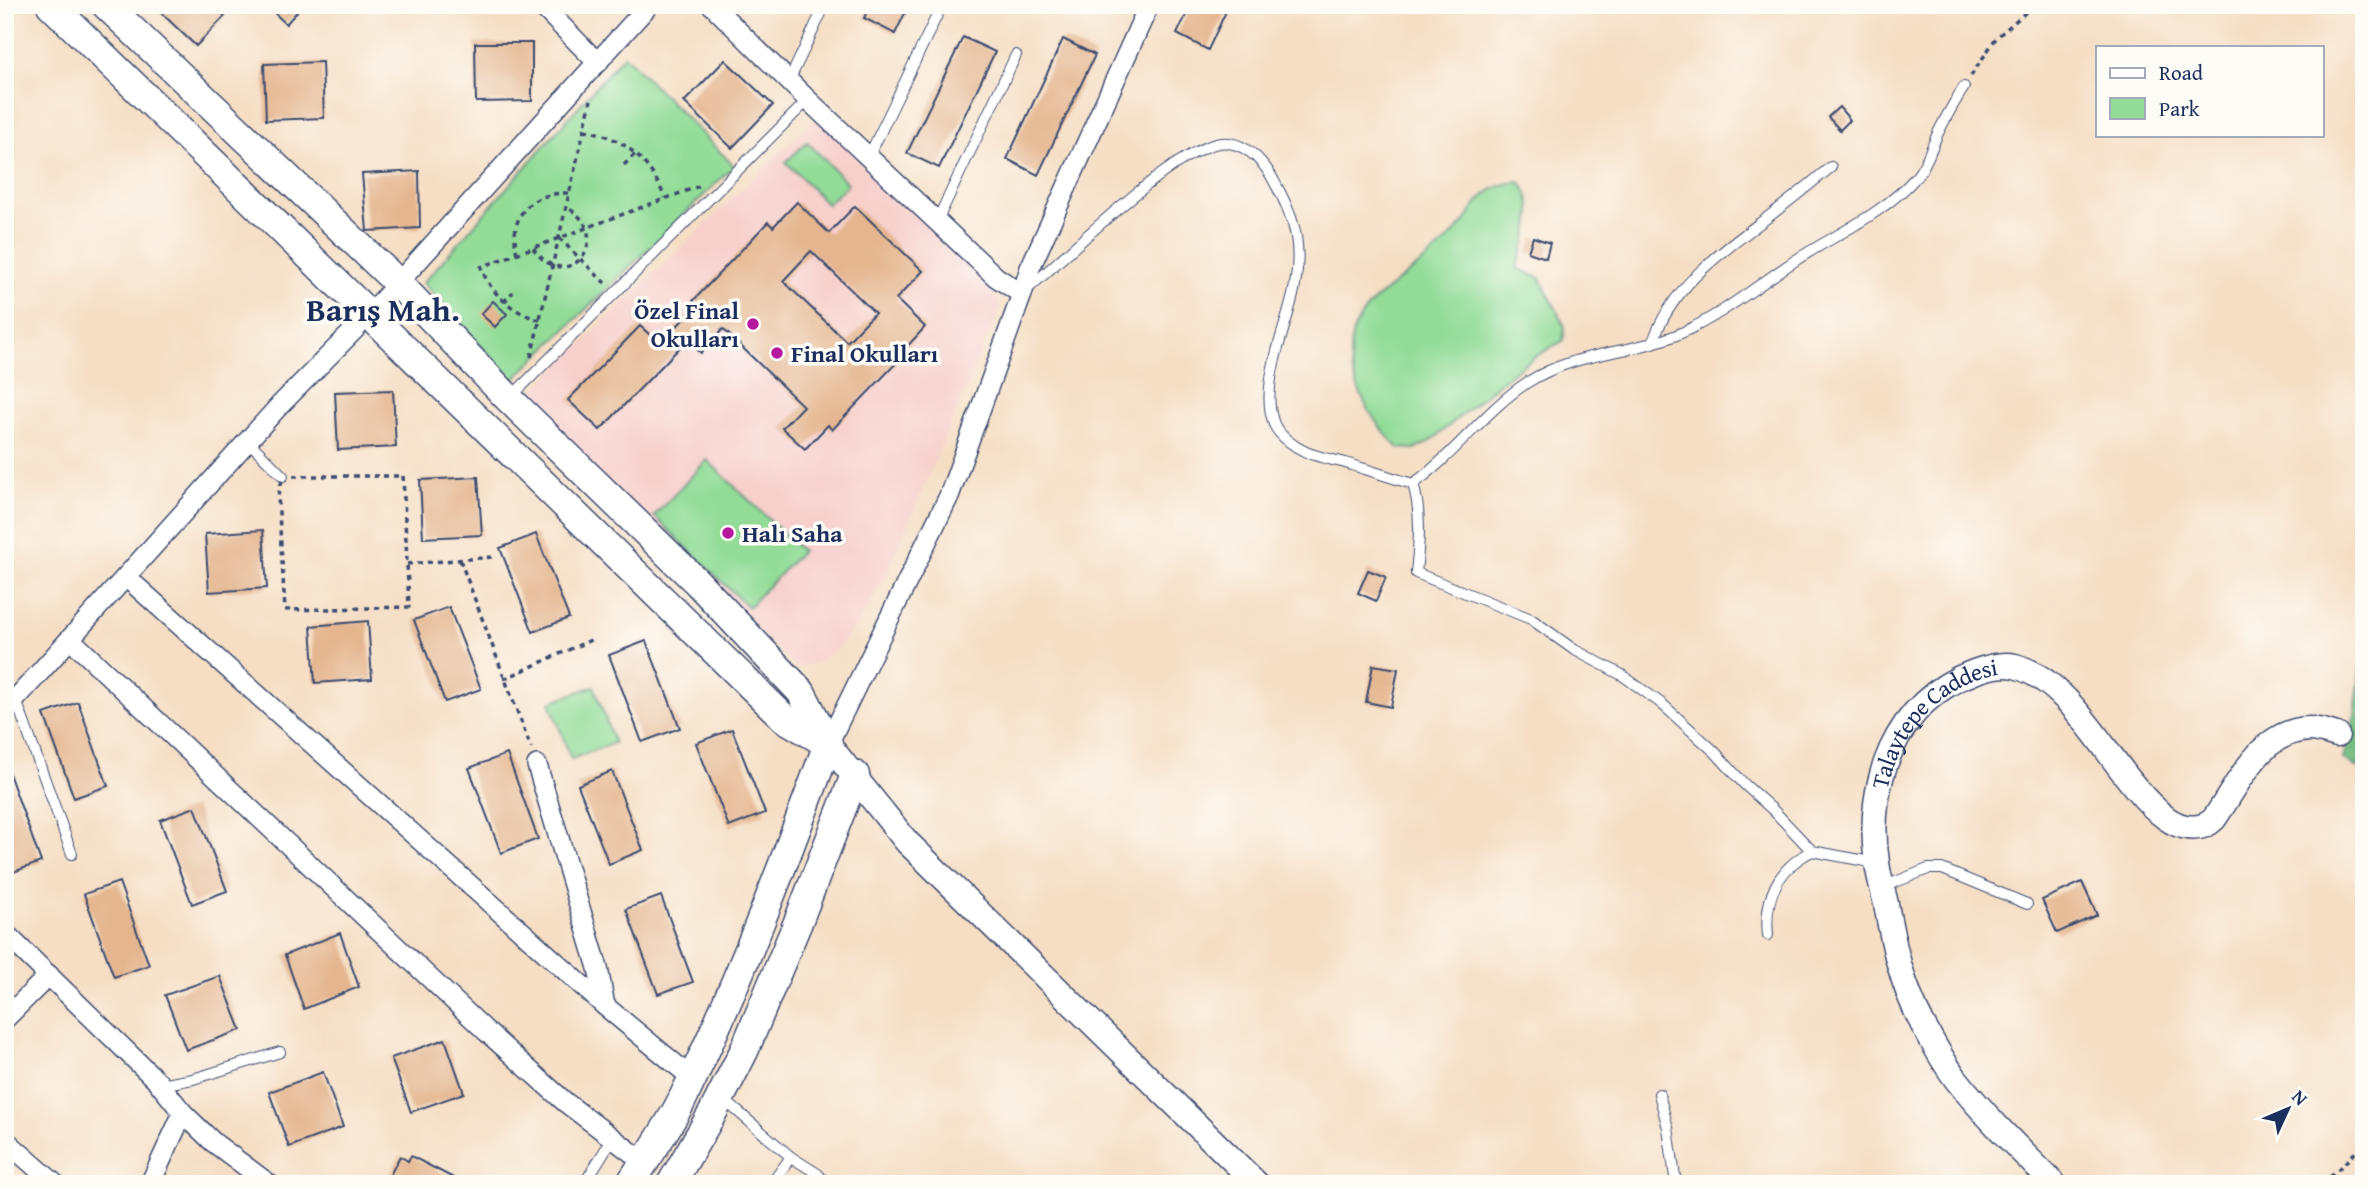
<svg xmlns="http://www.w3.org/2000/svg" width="2369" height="1189" font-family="'Gentium Book Plus',serif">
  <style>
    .built { fill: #f7d0cc }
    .green { fill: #92dc98; stroke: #56867b; stroke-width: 2 }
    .forest { fill: #75bc80; stroke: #48766f; stroke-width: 2 }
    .building { fill: #e4b58e; fill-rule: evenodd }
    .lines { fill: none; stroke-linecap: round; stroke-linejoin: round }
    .service-casing { stroke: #3c496d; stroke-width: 12 }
    .minor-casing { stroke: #3c496d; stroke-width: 22 }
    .tertiary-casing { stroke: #3c496d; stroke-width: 27 }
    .secondary-casing { stroke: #3c496d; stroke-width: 31 }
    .path { stroke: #3c496d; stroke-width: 3.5; stroke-dasharray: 5 5; stroke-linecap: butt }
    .service { stroke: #fff; stroke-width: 10 }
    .minor { stroke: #fff; stroke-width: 19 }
    .tertiary { stroke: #fff; stroke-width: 24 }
    .secondary { stroke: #fff; stroke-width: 28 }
    .poi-dot { fill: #b5179e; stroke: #fdfcf7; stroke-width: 2.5 }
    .labels { text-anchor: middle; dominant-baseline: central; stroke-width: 7; stroke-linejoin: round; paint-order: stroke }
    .poi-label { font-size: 24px; font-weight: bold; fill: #1b2f5e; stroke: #fdfcf7; text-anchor: start }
    .street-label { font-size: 24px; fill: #1b2f5e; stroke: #fdfcf7 }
    .district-label { font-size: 32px; font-weight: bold; fill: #1b2f5e; stroke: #fdfcf7 }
  </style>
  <rect width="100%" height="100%" fill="#fdfcf7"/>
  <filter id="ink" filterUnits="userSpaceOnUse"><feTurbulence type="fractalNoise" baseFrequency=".0143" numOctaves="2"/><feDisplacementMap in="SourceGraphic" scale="14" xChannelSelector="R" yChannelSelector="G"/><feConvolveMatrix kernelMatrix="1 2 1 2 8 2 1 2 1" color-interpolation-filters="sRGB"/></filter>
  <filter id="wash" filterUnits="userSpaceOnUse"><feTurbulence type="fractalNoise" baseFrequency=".00686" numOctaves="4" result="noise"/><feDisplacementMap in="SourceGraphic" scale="28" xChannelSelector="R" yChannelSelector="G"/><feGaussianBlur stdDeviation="1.57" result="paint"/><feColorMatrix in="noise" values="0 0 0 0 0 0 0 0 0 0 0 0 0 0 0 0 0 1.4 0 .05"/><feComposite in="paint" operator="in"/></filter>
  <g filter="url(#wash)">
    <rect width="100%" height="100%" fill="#f5dec4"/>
    <polygon class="built" points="817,117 994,288 1000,307 888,571 860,620 835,651 816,663 795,667 524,399"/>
    <g class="green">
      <polygon points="624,55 734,166 513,380 423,283"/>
      <polygon points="807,142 848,184 827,204 786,162"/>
      <path d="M 1520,182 C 1541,208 1526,239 1517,268 L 1540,278 L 1565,327 L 1563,341 C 1512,366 1472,408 1428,443 L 1415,449 L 1399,448 C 1379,429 1365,408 1356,382 C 1329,309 1399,288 1441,246 C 1448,239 1456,232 1463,224 C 1468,218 1471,211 1475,206 C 1486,190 1501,183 1520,182 Z"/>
      <polygon points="707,460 802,551 748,607 654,516"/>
      <polygon points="594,686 614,743 571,759 550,702"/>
    </g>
    <polygon class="forest" points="2364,634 2364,772 2343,759 2355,715"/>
    <g id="blocks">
      <g class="building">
        <polygon points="153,5 214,5 225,16 196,46"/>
        <polygon points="266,5 303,5 286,24"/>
        <polygon points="870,5 909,5 895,34 864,18"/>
        <polygon points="1191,5 1229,5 1208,50 1177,34"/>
        <polygon points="963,37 995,52 939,168 907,153"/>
        <polygon points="1063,39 1095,55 1038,175 1007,159"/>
        <polygon points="475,43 532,43 532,101 476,102"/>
        <polygon points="725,60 773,105 732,148 684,102"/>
        <polygon points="322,62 324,118 266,120 264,64"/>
        <polygon points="1839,107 1850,120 1840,130 1828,117"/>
        <polygon points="419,171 420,228 367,231 362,174"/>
        <path d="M 797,202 L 829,233 L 855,206 L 923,271 L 896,299 L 925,327 L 902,352 L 905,354 L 832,430 L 828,425 L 805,449 L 782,428 L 803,406 L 723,329 L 701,353 L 687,340 L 600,430 L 568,400 L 640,326 L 660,344 L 697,305 L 693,301 L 768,222 L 773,227 ZM 811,251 L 875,313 L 847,342 L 783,281 Z"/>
        <polygon points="1533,237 1550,243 1546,258 1528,252"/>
        <polygon points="493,301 507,314 495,327 481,314"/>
        <polygon points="393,390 396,447 338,450 335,392"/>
        <polygon points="478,477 482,535 423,538 420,480"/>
        <polygon points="263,530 267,588 209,592 205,534"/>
        <polygon points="536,534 569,618 533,632 500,548"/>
        <polygon points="1368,570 1386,577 1376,601 1358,593"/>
        <polygon points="449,607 481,689 445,702 414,620"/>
        <polygon points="368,621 372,679 315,683 311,626"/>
        <polygon points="646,641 680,728 642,742 609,655"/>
        <polygon points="1373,665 1398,669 1391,707 1366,702"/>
        <polygon points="78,702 108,786 74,798 44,714"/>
        <polygon points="732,729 765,813 729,827 696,743"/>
        <polygon points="507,754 538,839 501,853 469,768"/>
        <polygon points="5,768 7,768 41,862 5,875"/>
        <polygon points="612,771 643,850 609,864 578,785"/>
        <polygon points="195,807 227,891 192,904 160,820"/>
        <polygon points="119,882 149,965 114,977 84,894"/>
        <polygon points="2082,882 2097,915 2057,933 2042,900"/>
        <polygon points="661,896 693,982 658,994 626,909"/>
        <polygon points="340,933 359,987 304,1009 285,955"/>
        <polygon points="220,976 241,1030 186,1050 165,995"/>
        <polygon points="445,1039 464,1093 411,1112 391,1058"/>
        <polygon points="323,1072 343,1127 289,1147 269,1092"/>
        <polygon points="400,1156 408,1161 411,1156 465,1184 390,1184 393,1179 389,1177"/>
      </g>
    </g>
  </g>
  <g filter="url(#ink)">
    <use href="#blocks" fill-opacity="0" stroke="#3c496d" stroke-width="2"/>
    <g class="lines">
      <g class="service-casing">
        <g id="service">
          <polyline points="789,81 825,5"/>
          <polyline points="869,156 942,5"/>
          <polyline points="937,221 1016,55"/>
          <path d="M 1025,291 C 1061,262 1186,135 1229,143 C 1250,146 1266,165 1275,183 C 1297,222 1303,250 1293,295 C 1285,331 1259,387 1274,424 C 1279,436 1295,447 1306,452 C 1317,457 1330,459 1342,462 C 1366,469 1389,477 1413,484"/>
          <path d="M 1653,342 C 1672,284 1726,249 1772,214 C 1792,199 1811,183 1831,167"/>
          <polyline points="511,397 808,100"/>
          <polyline points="248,441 283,476"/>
          <path d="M 1413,484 C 1455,455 1486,409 1528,382 C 1577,351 1628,355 1679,334 C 1721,316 1758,285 1796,260 C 1838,233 1884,214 1917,176 C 1927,164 1932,146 1938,133 C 1946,117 1955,101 1964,87"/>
          <path d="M 1413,484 C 1422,514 1419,543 1416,573 L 1531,619 L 1573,649 L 1622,675 L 1662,704 L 1715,752 L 1744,784 L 1773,810 L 1812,851 L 1876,863"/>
          <polyline points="16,700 72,854"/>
          <polyline points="1883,887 1928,869 1942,869 2027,904"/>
          <path d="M 1768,935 C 1764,898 1778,868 1812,851"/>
          <polyline points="160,1085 193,1079 280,1052"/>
          <polyline points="1659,1094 1668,1128 1676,1184"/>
          <polyline points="722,1098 791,1157 818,1174 826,1184"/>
          <polyline points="584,1184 612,1139"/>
          <polyline points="771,1184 791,1157"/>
        </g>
      </g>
      <g class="minor-casing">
        <g id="minor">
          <polyline points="541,5 598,63"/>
          <polyline points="712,5 808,100 996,277 1022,294"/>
          <polyline points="126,577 605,1006 692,1078"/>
          <polyline points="70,639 487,1032 565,1102 644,1162"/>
          <polyline points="5,711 280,405 370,314 649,5"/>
          <polyline points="828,744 949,496 1022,294 1030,268 1149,5"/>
          <polyline points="537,765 598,968 605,1006"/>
          <polyline points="5,933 158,1082 183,1113 213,1142 269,1184"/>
          <polyline points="5,1019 49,975"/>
          <polyline points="5,1140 55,1184"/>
          <polyline points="150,1184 183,1113"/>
        </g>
      </g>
      <g class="tertiary-casing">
        <g id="tertiary">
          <polyline points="828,744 907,842 1257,1184"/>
          <path id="s1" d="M 2054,1184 C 2021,1151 1985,1116 1956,1079 C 1944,1063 1933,1043 1923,1025 C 1902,985 1894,948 1886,904 C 1883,891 1879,877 1877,863 C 1865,785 1895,701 1974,672 C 1985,668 2003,663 2015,666 C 2078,683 2115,780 2166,818 C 2181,829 2201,832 2214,819 C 2239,784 2260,730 2310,729 C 2319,729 2329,733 2337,735"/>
        </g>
      </g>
      <g class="secondary-casing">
        <g id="secondary">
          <polyline points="51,5 784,718 828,744"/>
          <path d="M 106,5 L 398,283 L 509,399 L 698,583 L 801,692 L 828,744 C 784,863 739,983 683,1098 C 669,1127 648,1156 630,1184"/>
          <polyline points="671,1184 712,1114 744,1051 798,922 855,775"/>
        </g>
      </g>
      <g class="path">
        <polyline points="1971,76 1996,38 2034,5"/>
        <path d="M 584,130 C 623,136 650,161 665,198"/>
        <polyline points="624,165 635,154"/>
        <polyline points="559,238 605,283"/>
        <path d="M 533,248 C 568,299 618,234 566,207"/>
        <path d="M 517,254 C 508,214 531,192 570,193"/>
        <polyline points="504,302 513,292"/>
        <path d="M 540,320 C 514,313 490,294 481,267 L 702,185"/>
        <polyline points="531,357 591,100"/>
        <polygon points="283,476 403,476 409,607 285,610 278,496"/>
        <polyline points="460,560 531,748"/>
        <polyline points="407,564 493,557"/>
        <polyline points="504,679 595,638"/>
        <polyline points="2356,735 2364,728"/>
        <polyline points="2323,1184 2364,1144"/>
      </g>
      <use href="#service" class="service"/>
      <use href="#minor" class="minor"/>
      <use href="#tertiary" class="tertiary"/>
      <use href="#secondary" class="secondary"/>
    </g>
  </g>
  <g class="poi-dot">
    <circle cx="753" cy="324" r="7"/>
    <circle cx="777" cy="353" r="7"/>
    <circle cx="728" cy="533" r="7"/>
  </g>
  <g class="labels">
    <g class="poi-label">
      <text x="739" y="310" text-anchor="end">Özel Final<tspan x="739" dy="28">Okulları</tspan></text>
      <text x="791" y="353">Final Okulları</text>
      <text x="742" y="533">Halı Saha</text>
    </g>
    <g class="street-label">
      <text stroke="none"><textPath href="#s1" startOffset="542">Talaytepe Caddesi</textPath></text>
    </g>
    <g class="district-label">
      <text x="383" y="309">Barış Mah.</text>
    </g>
  </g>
  <rect width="2369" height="1189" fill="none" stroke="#fdfcf7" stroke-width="28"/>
  <rect x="2096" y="46" width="228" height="91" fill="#fdfcf7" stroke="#a3aaba" stroke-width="2"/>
  <rect x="2110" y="68" width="35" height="10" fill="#ffffff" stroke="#a3aaba" stroke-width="2"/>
  <text x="2159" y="80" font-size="21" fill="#1b2f5e">Road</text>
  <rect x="2110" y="98" width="35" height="21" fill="#92dc98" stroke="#a3aaba" stroke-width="2"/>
  <text x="2159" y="116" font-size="21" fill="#1b2f5e">Park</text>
  <g transform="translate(2288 1109) rotate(46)" stroke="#fdfcf7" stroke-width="5" paint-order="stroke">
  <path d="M0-5L12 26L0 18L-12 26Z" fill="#1b2f5e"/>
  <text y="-10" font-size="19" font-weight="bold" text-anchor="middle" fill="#1b2f5e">N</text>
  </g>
</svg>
